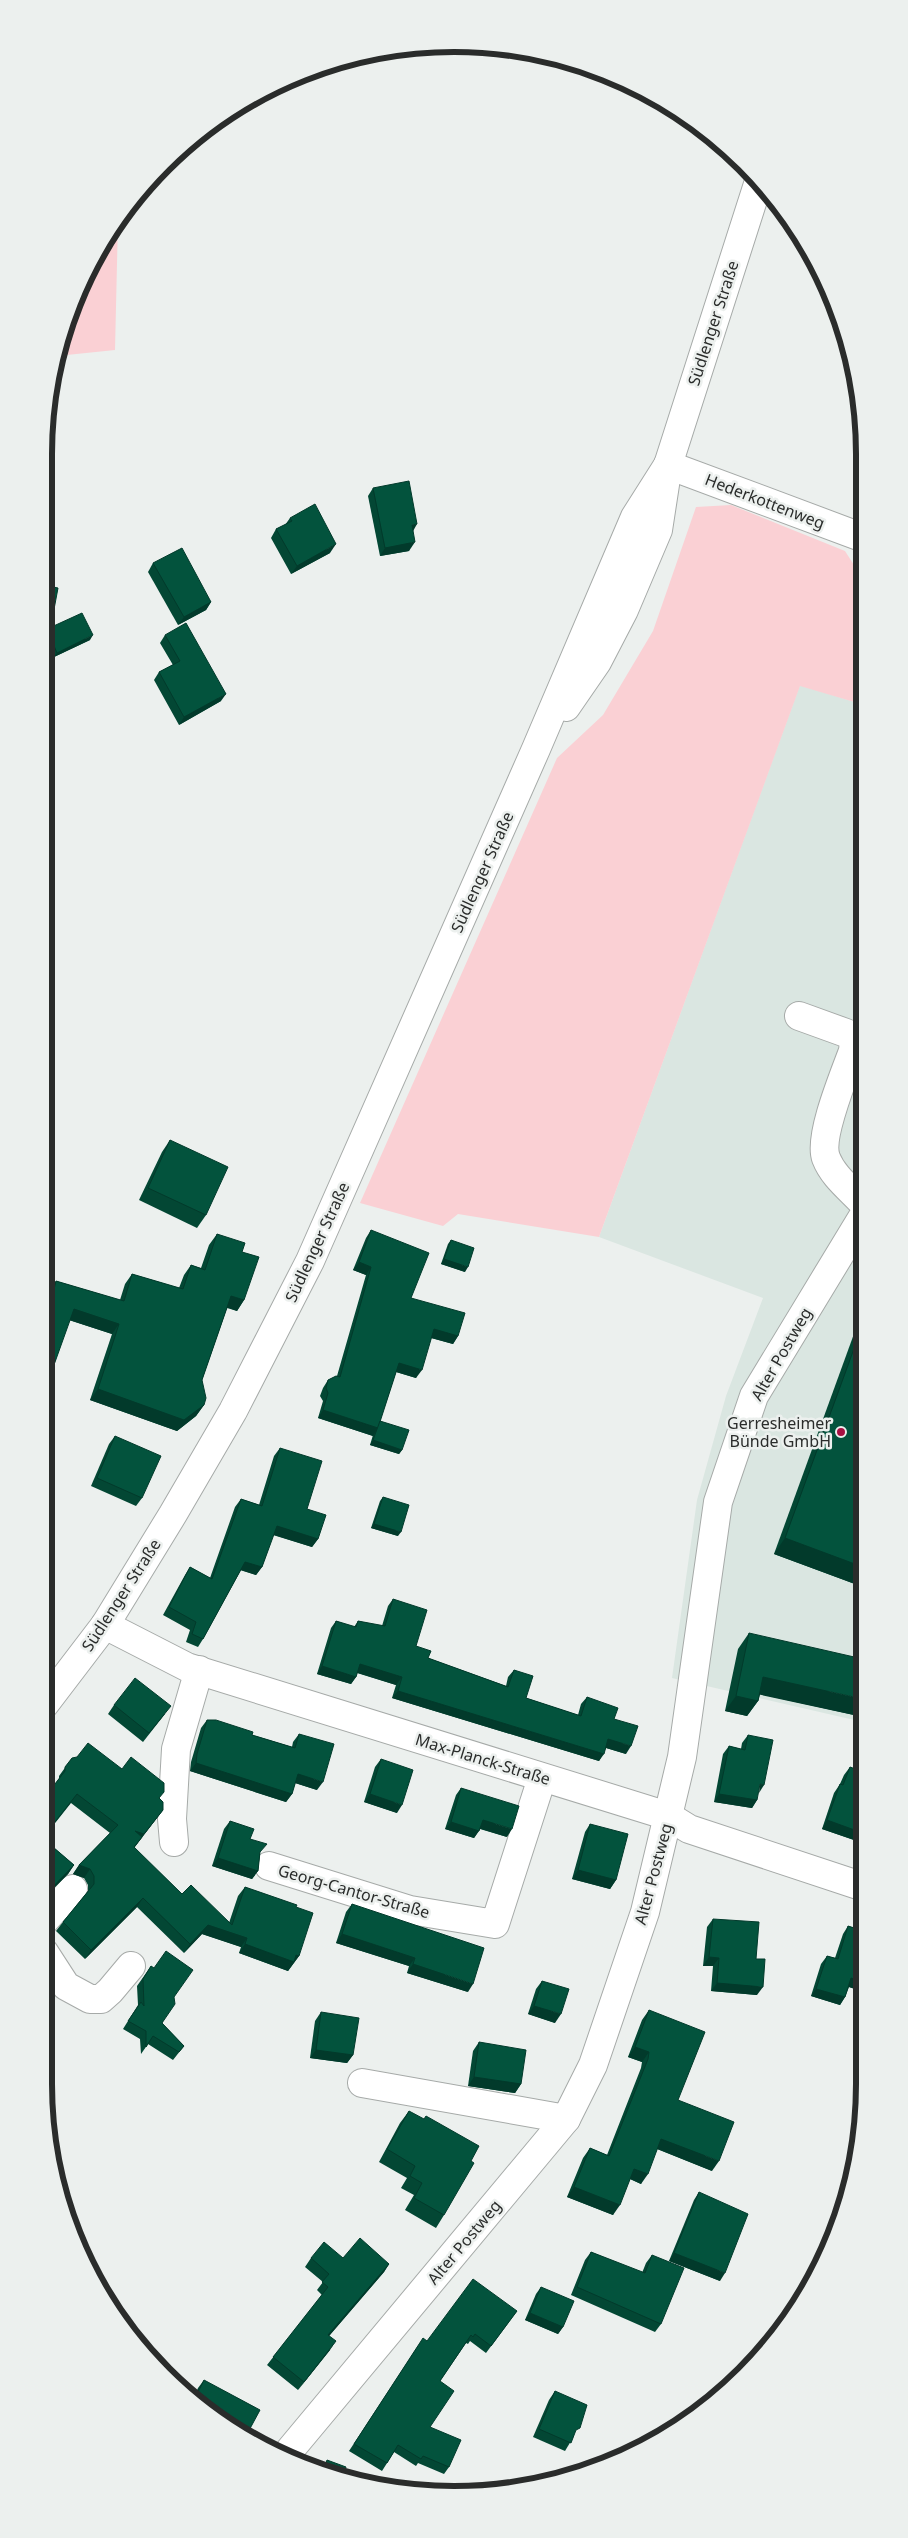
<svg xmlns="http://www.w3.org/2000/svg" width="908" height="2538" font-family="'Noto Sans',sans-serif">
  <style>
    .built { fill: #dae6e1 }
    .green { fill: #fad0d4 }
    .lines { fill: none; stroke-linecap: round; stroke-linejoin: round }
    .minor-casing { stroke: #a6aaa8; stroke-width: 30 }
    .major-casing { stroke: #a6aaa8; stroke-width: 30 }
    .minor { stroke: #fff; stroke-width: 28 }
    .major { stroke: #fff; stroke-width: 28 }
    .wall { fill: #034734 }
    .shaded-wall { fill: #023a2b }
    .building { fill: #03533d; stroke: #023a2b }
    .poi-dot { fill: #a71042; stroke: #ecf0ee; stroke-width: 2 }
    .labels { text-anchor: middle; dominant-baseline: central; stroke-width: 5; stroke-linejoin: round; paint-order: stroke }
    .street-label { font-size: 16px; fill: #2a2c2b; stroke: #ecf0ee }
    .poi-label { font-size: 16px; fill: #2a2c2b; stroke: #ecf0ee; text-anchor: end }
    .rim { fill: none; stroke: #2a2c2b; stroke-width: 6 }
  </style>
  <rect width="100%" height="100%" fill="#ecf0ee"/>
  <polygon class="built" points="800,685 861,704 863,1722 672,1678 697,1500 726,1396 763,1298 599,1237"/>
  <g class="green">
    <polygon points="118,221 115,350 57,356 86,273"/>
    <polygon points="731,505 845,551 861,576 861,704 800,686 599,1237 458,1214 443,1226 360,1203 557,758 603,715 653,631 696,507"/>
  </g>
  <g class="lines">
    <g class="minor-casing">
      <g id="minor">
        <polyline points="668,465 861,537"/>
        <path d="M 799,1016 L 846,1033 L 854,1040 L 853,1051 C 845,1073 818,1137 826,1158 C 833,1176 849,1188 862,1202"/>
        <polyline points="105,1625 187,1667 668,1816 689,1829 864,1887"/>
        <polyline points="174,1842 172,1819 176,1749 199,1670"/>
        <polyline points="269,1866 410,1910 495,1924 542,1778"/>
        <polyline points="44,1921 73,1889"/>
        <polyline points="44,1952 66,1986 90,1999 101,1999 110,1991 131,1966"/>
        <polyline points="362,2083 566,2119"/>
        <polyline points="285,2456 566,2119 593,2065 645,1912 682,1757 718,1502 754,1396 862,1218"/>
      </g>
    </g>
    <g class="major-casing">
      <g id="major">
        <polyline points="566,707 597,662 624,610 658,530 668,465 759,181"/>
        <polyline points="44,1705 105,1625 173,1514 233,1411 310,1261 536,749 635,517 668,465"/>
      </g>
    </g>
    <use href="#minor" class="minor"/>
    <use href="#major" class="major"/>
  </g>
  <g class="wall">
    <polygon points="373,488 413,531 409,551 380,556 368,496"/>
    <polygon points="290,518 330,553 291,574 271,538 276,529 285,525"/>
    <polygon points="153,563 211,602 206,610 178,625 148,572"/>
    <polygon points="47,629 90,640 54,657 44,634"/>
    <polygon points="165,635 221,701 179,725 154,680 159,672 173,665 160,643"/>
    <polygon points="170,1140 206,1215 197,1228 139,1200 162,1152"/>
    <polygon points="371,1230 411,1298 458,1336 453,1344 431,1338 416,1378 396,1372 380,1421 402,1450 399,1454 370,1445 373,1435 373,1436 318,1418 323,1401 320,1396 323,1388 328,1380 337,1376 366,1275 353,1270 366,1238"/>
    <polygon points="217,1234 242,1252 244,1300 237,1311 227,1308 202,1380 204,1405 196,1416 177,1431 90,1400 112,1334 69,1320 45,1390 44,1392 44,1310 48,1291 56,1281 120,1300 125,1284 132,1274 179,1288 184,1275 191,1265 201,1268 209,1245"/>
    <polygon points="451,1240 465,1272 441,1264 448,1244"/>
    <polygon points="863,1309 863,1587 774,1554"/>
    <polygon points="115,1436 142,1498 136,1506 91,1486 109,1444"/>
    <polygon points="280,1448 307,1509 318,1539 312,1547 273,1535 262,1567 256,1575 241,1570 203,1639 198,1647 186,1642 190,1630 163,1615 185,1575 190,1567 210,1578 235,1507 241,1499 259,1505 274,1456"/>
    <polygon points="383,1497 398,1536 371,1528 380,1501"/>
    <polygon points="393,1599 416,1646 428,1658 506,1686 508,1677 514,1670 526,1698 578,1715 581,1704 587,1697 614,1719 626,1754 606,1748 599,1761 392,1698 396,1685 357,1673 356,1677 351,1684 317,1674 331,1628 336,1621 354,1627 358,1621 382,1626 388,1606"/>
    <polygon points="749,1633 863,1717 760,1694 758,1701 747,1716 725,1711 738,1649"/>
    <polygon points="114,1705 165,1714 143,1742 108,1714"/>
    <polygon points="207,1720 252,1735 292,1747 293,1742 299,1734 317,1790 295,1783 292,1794 286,1802 190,1771 191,1762 201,1728"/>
    <polygon points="748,1735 757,1800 752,1808 714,1802 723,1754 729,1746 741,1749 742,1743"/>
    <polygon points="72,1758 159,1799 163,1810 134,1848 182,1894 229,1923 238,1896 245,1887 296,1907 299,1956 288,1971 239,1953 241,1947 202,1934 184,1953 137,1907 85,1959 56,1931 63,1922 88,1891 88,1885 84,1878 73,1874 79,1865 110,1833 71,1803 48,1832 51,1835 47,1842 74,1865 68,1874 44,1898 44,1798 59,1779 59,1776"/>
    <polygon points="381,1759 397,1813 364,1802 375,1767"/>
    <polygon points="850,1767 860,1832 854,1840 822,1829 834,1793 840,1784 844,1775"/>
    <polygon points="461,1788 507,1837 480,1829 474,1838 445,1829 456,1795"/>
    <polygon points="230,1821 250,1839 260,1854 258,1871 252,1879 212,1866 224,1829"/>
    <polygon points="590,1824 616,1880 610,1889 572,1879 585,1832"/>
    <polygon points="352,1904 468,1992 407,1973 409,1966 336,1943 346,1912"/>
    <polygon points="713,1919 756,1959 757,1995 711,1991 713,1966 703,1966 707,1927"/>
    <polygon points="848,1926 864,1931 864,1992 849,1987 845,1997 840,2005 811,1996 821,1964 827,1956 835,1958 843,1934"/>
    <polygon points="151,1966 174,1997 162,2023 184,2046 173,2060 148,2044 141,2054 140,2039 123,2029 138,2005 137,1986"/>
    <polygon points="542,1981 555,2023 528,2014 536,1989"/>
    <polygon points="649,2010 678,2100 712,2171 657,2149 641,2184 630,2179 613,2215 567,2197 583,2158 590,2148 607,2155 641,2068 642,2062 628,2057 642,2020"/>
    <polygon points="321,2012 353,2055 347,2063 310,2058 315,2021"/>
    <polygon points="479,2042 521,2084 515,2093 468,2086 473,2051"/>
    <polygon points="409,2111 444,2215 436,2228 405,2210 414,2195 401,2188 407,2178 379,2162 400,2123"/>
    <polygon points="699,2192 720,2281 669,2261 694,2200"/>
    <polygon points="591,2252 642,2273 646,2263 652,2255 661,2324 655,2332 571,2295 585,2260"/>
    <polygon points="311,2258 343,2258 389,2264 384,2272 329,2336 330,2350 298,2390 267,2365 322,2295 317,2290 323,2282 305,2267"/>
    <polygon points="541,2287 563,2327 558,2334 525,2320 536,2294"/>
    <polygon points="517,2311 486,2353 470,2341 468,2344 466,2343 440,2381 430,2427 449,2467 444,2474 418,2463 416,2466 394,2452 382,2471 349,2451 418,2346 427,2341"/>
    <polygon points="204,2380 204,2410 193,2399 198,2388"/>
    <polygon points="555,2391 574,2436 565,2451 533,2437 549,2400"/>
  </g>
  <g class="shaded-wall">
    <polygon points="417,524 412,533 412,525"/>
    <polygon points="415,542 409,551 380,556 385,548"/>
    <polygon points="336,544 330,553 291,574 297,566"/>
    <polygon points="211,602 206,610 178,625 184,617"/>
    <polygon points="44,619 52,620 46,628 44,628"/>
    <polygon points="93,635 90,640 54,657 57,653"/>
    <polygon points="226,694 221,701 179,725 184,717"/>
    <polygon points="444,1259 468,1267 465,1272 441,1264"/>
    <polygon points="359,1262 371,1267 366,1275 353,1270"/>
    <polygon points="231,1296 244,1300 237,1311 224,1306"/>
    <polygon points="74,1309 119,1324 112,1334 66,1319"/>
    <polygon points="434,1329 458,1336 453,1344 428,1337"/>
    <polygon points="399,1363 422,1370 416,1378 393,1371"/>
    <polygon points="98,1389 204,1405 196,1416 177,1431 90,1400"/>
    <polygon points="323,1410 378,1428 373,1436 318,1418"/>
    <polygon points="373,1440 402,1450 399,1454 370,1445"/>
    <polygon points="374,1524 401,1532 398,1536 371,1528"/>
    <polygon points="277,1526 318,1539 312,1547 271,1534"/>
    <polygon points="785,1538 863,1567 863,1587 774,1554"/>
    <polygon points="245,1562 262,1567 256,1575 240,1570"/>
    <polygon points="360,1664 402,1677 396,1685 355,1672"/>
    <polygon points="322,1666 356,1677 351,1684 317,1674"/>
    <polygon points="763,1677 863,1699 863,1717 752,1693"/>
    <polygon points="398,1691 604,1754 599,1761 392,1698"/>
    <polygon points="736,1696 758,1701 747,1716 725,1711"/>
    <polygon points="608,1739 631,1746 626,1754 603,1747"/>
    <polygon points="196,1763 292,1794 286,1802 190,1771"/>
    <polygon points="298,1774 323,1782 317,1790 292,1782"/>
    <polygon points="760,1784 764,1785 759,1793"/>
    <polygon points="370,1794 402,1805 397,1813 364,1802"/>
    <polygon points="719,1794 757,1800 752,1808 714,1802"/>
    <polygon points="163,1810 156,1819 128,1856 135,1831"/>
    <polygon points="483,1820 512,1829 507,1837 478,1828"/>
    <polygon points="827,1820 860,1832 854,1840 822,1829"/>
    <polygon points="451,1822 479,1831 474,1838 445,1829"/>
    <polygon points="218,1858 258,1871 252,1879 212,1866"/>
    <polygon points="74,1865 68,1874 44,1898 44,1897 47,1893"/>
    <polygon points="79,1865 90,1869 84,1878 73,1874"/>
    <polygon points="578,1870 616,1880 610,1889 572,1879"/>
    <polygon points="143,1898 137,1907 85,1959 91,1950"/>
    <polygon points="208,1925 247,1938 241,1947 202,1934 184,1953 190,1944"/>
    <polygon points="342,1934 415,1958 409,1966 336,1943"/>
    <polygon points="245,1944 296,1955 299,1956 288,1971 239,1953"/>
    <polygon points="709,1957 719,1958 713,1966 703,1966"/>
    <polygon points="413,1964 473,1984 468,1992 407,1973"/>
    <polygon points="851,1978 864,1982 864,1992 846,1986"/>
    <polygon points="717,1983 763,1987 757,1995 711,1991"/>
    <polygon points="816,1989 845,1997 840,2005 811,1996"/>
    <polygon points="534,2006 561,2014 555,2023 528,2014"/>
    <polygon points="635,2047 649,2052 642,2062 628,2057"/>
    <polygon points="316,2050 353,2055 347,2063 310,2058"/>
    <polygon points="474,2077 521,2084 515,2093 468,2086"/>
    <polygon points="661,2139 719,2161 712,2171 655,2148"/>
    <polygon points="634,2169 648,2174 641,2184 628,2178"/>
    <polygon points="574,2187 620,2205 613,2215 567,2197"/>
    <polygon points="674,2253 725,2273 720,2281 669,2261"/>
    <polygon points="389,2264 384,2272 323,2343 328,2335"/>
    <polygon points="530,2313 563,2327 558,2334 525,2320"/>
    <polygon points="336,2341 330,2350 298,2390 304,2382"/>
  </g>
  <g class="building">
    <polygon points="409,481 417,524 412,525 415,542 385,548 373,488"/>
    <polygon points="315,504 336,544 297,566 276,529 292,521 290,518"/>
    <polygon points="182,548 211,602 184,617 153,563"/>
    <polygon points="44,585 58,588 52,620 44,619"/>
    <polygon points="82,613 93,635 57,653 47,629"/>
    <polygon points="186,623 226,694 184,717 159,672 180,661 165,635"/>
    <polygon points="170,1140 228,1167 206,1215 148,1188"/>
    <polygon points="371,1230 429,1253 411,1298 465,1313 458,1336 434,1329 422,1370 399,1363 378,1428 323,1410 328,1393 326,1388 328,1380 336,1376 340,1377 371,1267 359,1262"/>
    <polygon points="217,1234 245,1243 242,1252 259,1257 244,1300 231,1296 202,1380 206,1398 204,1405 184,1420 98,1389 119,1324 74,1309 45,1390 44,1389 44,1318 47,1319 56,1281 124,1301 132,1274 183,1289 191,1265 205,1270"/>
    <polygon points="451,1240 474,1248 468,1267 444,1259"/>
    <polygon points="863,1324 863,1567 785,1538"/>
    <polygon points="380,1421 409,1430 402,1450 373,1440"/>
    <polygon points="115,1436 161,1456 142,1498 97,1478"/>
    <polygon points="280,1448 322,1461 307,1509 326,1515 318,1539 277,1526 262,1567 245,1562 203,1639 192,1634 196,1622 169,1607 190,1567 212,1579 241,1499 262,1506"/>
    <polygon points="383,1497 409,1505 401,1532 374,1524"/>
    <polygon points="393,1599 427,1610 416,1646 431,1651 428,1658 508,1687 514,1670 533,1676 526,1698 581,1716 587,1697 618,1708 614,1719 638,1726 631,1746 608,1739 604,1754 398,1691 402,1677 360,1664 356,1677 322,1666 336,1621 356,1627 358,1621 385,1626"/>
    <polygon points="749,1633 863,1659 863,1699 763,1677 758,1701 736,1696"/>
    <polygon points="135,1678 171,1706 149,1733 114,1705"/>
    <polygon points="207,1720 216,1720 253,1732 252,1735 295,1748 299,1734 334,1744 323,1782 298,1774 292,1794 196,1763 197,1754"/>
    <polygon points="748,1735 773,1740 764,1785 760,1784 757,1800 719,1794 729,1746 745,1750"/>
    <polygon points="88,1743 122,1769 131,1757 164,1783 164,1792 159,1798 163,1802 163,1810 144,1834 135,1831 142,1837 134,1847 182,1894 191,1885 232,1925 245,1887 297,1905 296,1907 313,1913 299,1956 296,1955 294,1962 245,1944 247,1938 208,1925 190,1944 143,1898 91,1950 63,1922 94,1884 94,1876 90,1869 79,1865 118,1825 77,1794 47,1832 51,1835 46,1841 74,1865 47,1893 44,1890 44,1798 65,1771 65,1767 72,1758 77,1757"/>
    <polygon points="381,1759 413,1770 402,1805 370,1794"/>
    <polygon points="850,1767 864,1772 864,1820 860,1832 827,1820 840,1784 843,1785"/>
    <polygon points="461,1788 519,1806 512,1829 483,1820 479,1831 451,1822"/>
    <polygon points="230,1821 254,1829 250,1839 267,1844 260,1852 258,1871 218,1858"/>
    <polygon points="590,1824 628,1834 616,1880 578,1870"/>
    <polygon points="352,1904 484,1948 473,1984 413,1964 415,1958 342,1934"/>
    <polygon points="713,1919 759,1922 756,1959 765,1959 763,1987 717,1983 719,1958 709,1957"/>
    <polygon points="848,1926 864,1931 864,1982 851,1978 845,1997 816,1989 827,1956 838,1959"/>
    <polygon points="166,1951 193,1970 174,1997 175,2004 162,2023 184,2046 179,2052 153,2036 146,2047 146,2031 128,2021 141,2002 144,2006 143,1979 151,1966 154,1968"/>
    <polygon points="542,1981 569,1989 561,2014 534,2006"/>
    <polygon points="649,2010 705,2032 678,2100 734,2122 719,2161 661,2139 648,2174 634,2169 620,2205 574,2187 590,2148 609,2156 648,2059 649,2052 635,2047"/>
    <polygon points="321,2012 359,2018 353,2055 316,2050"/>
    <polygon points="479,2042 526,2050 521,2084 474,2077"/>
    <polygon points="409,2111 424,2119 426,2116 479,2146 471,2161 474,2163 444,2215 414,2198 422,2183 410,2176 415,2166 387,2149"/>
    <polygon points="699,2192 748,2214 725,2273 674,2253"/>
    <polygon points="360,2238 389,2264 328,2335 336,2341 304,2382 273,2357 328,2287 322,2282 329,2274 311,2258 324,2242 343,2258"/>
    <polygon points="591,2252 645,2273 652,2255 684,2268 661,2324 577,2287"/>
    <polygon points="473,2279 517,2311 491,2346 475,2334 473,2337 471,2335 440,2381 454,2391 430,2427 461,2440 449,2467 423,2456 421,2459 398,2445 387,2463 354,2444 423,2338 427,2341"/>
    <polygon points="541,2287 574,2301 563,2327 530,2313"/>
    <polygon points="204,2380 260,2410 246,2436 204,2410 194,2400"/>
    <polygon points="555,2391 587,2405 580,2428 576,2430 571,2443 539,2429"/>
    <polygon points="327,2460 346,2467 344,2474 324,2468"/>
  </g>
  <circle class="poi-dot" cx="841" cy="1432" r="5"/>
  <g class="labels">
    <g class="street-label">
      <text transform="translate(713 323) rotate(-72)">Südlenger Straße</text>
      <text transform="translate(765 501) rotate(21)">Hederkottenweg</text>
      <text transform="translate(482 872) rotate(-66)">Südlenger Straße</text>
      <text transform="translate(317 1242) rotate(-65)">Südlenger Straße</text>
      <text transform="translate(781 1354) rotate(-60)">Alter Postweg</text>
      <text transform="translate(121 1595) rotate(-57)">Südlenger Straße</text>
      <text transform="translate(483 1759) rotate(17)">Max-Planck-Straße</text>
      <text transform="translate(653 1874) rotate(-75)">Alter Postweg</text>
      <text transform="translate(354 1891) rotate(16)">Georg-Cantor-Straße</text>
      <text transform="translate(464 2242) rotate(-50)">Alter Postweg</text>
    </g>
    <g class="poi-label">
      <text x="831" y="1423">Gerresheimer<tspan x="831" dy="18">Bünde GmbH</tspan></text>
    </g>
  </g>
  <path d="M0 0H908V2538H0ZM454 52H454A402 402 0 0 1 856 454V2084A402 402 0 0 1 454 2486H454A402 402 0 0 1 52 2084V454A402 402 0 0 1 454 52Z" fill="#ecf0ee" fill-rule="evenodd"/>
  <path class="rim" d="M454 52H454A402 402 0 0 1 856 454V2084A402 402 0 0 1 454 2486H454A402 402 0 0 1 52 2084V454A402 402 0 0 1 454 52Z"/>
</svg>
